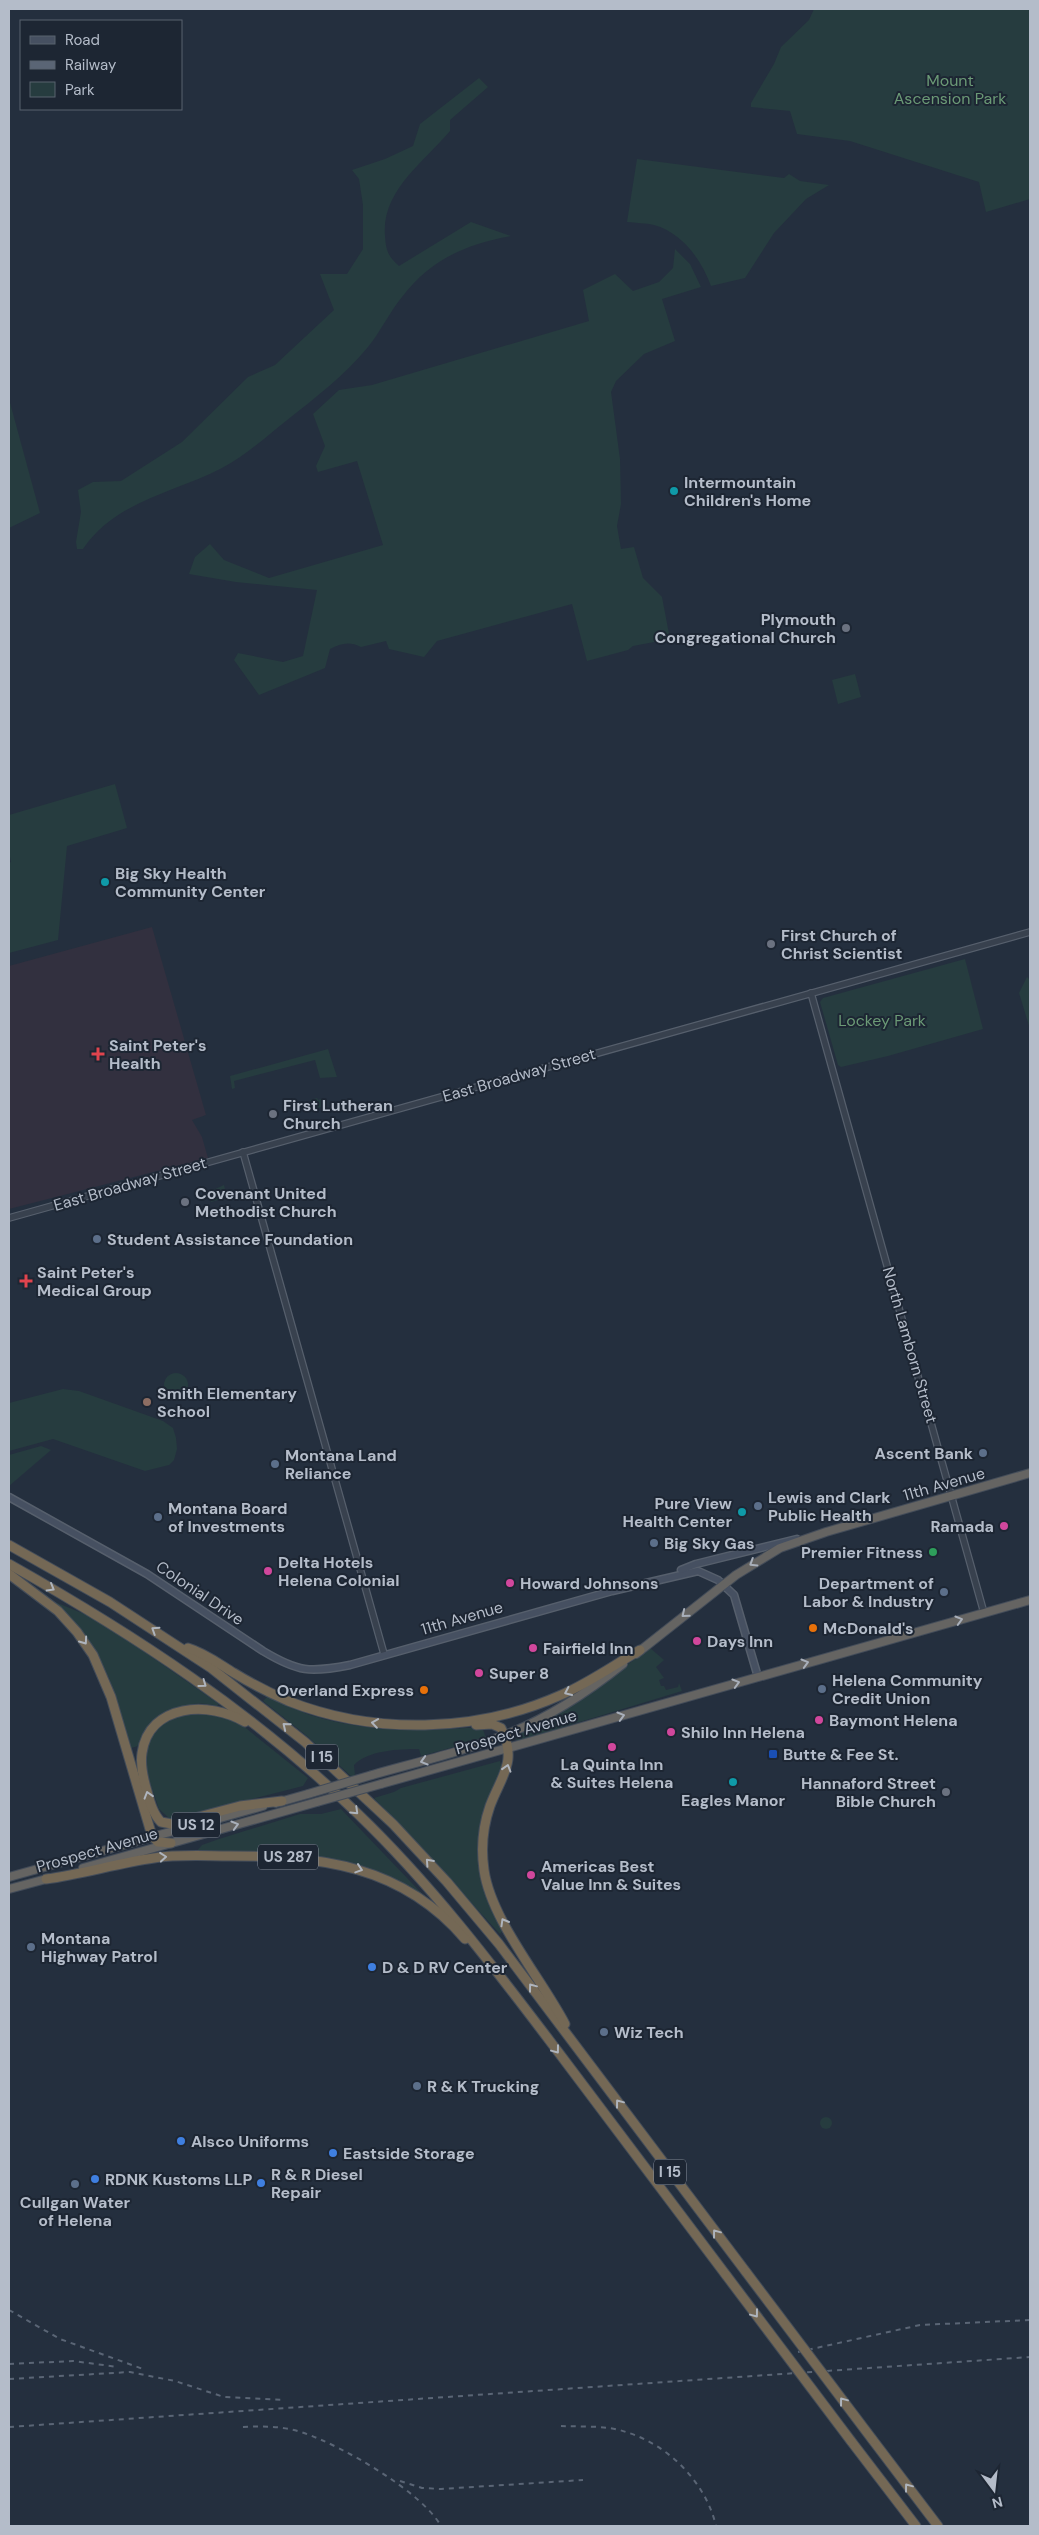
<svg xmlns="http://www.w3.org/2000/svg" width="1039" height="2535" font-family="'DM Sans',sans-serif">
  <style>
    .medical { fill: #32303f }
    .green { fill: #263c3f }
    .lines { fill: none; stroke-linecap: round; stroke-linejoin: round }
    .tertiary-casing { stroke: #565f6c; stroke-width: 8 }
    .secondary-casing { stroke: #565f6c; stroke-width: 9 }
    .trunk-casing { stroke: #434c59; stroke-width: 10 }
    .motorway-casing { stroke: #434c59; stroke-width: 11 }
    .tertiary { stroke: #38414e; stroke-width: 5.5 }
    .secondary { stroke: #465061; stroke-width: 6 }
    .trunk { stroke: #656462; stroke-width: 8 }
    .motorway { stroke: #746855; stroke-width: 9 }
    .rail { stroke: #5a6575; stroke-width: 2; stroke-dasharray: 5 5; stroke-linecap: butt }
    .trunk-bridge-casing { stroke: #434c59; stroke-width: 10; stroke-linecap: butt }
    .motorway-bridge-casing { stroke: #434c59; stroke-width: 11; stroke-linecap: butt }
    .trunk-bridge { stroke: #656462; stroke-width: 8 }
    .motorway-bridge { stroke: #746855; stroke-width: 9 }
    .oneway { stroke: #a8afba }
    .oneway2 { stroke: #aeb4bd }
    .culture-dot { fill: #0f9aa8; stroke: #1d2633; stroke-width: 2 }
    .worship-dot { fill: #6b7280; stroke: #1d2633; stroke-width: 2 }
    .health-dot { fill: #e0444e; stroke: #1d2633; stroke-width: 2 }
    .service-dot { fill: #5c6f8a; stroke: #1d2633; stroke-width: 2 }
    .education-dot { fill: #8d6e63; stroke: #1d2633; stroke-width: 2 }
    .hotel-dot { fill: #d1479c; stroke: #1d2633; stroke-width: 2 }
    .leisure-dot { fill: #2e9e5b; stroke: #1d2633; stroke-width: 2 }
    .food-dot { fill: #e8710a; stroke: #1d2633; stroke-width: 2 }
    .transit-dot { fill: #1a4fb4; stroke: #1d2633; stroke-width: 2 }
    .shop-dot { fill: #3f7fe0; stroke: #1d2633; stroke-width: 2 }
    .labels { text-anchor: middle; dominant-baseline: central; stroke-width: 4; stroke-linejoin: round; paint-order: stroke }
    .shield { fill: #1d2633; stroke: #878f9c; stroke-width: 1 }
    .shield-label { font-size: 15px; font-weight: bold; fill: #b4bcc9 }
    .park-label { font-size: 16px; fill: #6b9a76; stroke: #1d2633 }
    .poi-label { font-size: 16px; font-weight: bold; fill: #b4bcc9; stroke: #1d2633; text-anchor: start }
    .street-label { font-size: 16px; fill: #b4bcc9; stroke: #1d2633 }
  </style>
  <rect width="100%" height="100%" fill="#242f3e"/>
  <polygon class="medical" points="152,927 206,1115 192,1120 202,1137 208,1158 9,1209 9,966"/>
  <g class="green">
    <polygon points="814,9 1030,9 1030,199 986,212 979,182 850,141 797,134 790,111 751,107 751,103 774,64 781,47 809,20"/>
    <path d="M 479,78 L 488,87 L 450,120 L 450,131 C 424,162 381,191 385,236 C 386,251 388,256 399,266 L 471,222 L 511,236 C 466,244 430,260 402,297 C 389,313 381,331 368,347 C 345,375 315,398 286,421 C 266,437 245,456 222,468 C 174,493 115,501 83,549 L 77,549 L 76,542 L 81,512 L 78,490 L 93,482 L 121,481 L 182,442 L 248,377 L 275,365 L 334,310 L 320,274 L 347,274 L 363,249 L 363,205 L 359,179 L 352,170 L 385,159 L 413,146 L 420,124 Z"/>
    <path d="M 637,159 L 784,178 L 789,174 L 800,181 L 829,185 L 806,199 L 774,233 L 745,278 L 711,286 C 702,261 683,233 654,225 C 646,223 636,223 627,222 Z"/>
    <path d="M 675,249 L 690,264 L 701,287 L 662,299 L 675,341 L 644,354 L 616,381 L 611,392 L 620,459 L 621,504 L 617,526 L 621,549 L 634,547 L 643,578 L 662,597 L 670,639 L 633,646 L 628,650 L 587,661 L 572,604 L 437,641 L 424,657 L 389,649 L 386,641 L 361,647 C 350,641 341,643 330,649 L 325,668 L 259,695 L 234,660 L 238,653 L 283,662 L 303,656 L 317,590 L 236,582 L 189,574 L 195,557 L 210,544 L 224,560 L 269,578 L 383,545 L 357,461 L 318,472 L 316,466 L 325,446 L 313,414 L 339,390 L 372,385 L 589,321 L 583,290 L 615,274 L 633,291 L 659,282 L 673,268 Z"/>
    <polygon points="9,399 40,513 9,528"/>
    <polygon points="855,674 861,697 838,704 832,680"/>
    <polygon points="115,784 127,828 67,846 58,940 9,953 9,863 11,862 9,852 9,815"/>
    <polygon points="965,959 983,1029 888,1056 841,1067 838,1065 820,1002 823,998"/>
    <polygon points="1027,977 1030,980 1030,1029 1019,993"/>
    <polygon points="328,1049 337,1077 320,1078 315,1060 234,1081 235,1088 232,1089 230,1076"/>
    <polygon points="317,1098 318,1100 324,1098 326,1106 312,1109 310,1100"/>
    <polygon points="224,1185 226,1193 220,1194 221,1199 211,1202 209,1192"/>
    <circle cx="176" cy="1385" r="12"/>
    <polygon points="63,1389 79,1391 163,1421 173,1428 176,1438 177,1449 174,1460 169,1465 145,1471 53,1439 9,1451 9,1403"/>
    <polygon points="41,1446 51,1450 9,1486 9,1455"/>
    <path d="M 55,1602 L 99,1620 L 219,1704 L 217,1706 C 165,1692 166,1740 131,1748 L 109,1678 L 94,1652 Z"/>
    <path d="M 650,1648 L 664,1660 L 656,1667 L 664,1678 L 659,1680 L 661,1686 L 664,1686 L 666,1690 L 678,1687 L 679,1683 L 682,1691 L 517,1741 L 515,1735 C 563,1711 607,1680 650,1648 Z"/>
    <path d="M 268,1696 C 282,1702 296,1710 310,1715 C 366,1733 424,1731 482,1727 L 486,1738 L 421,1756 L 419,1749 C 400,1749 368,1750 354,1765 L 355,1776 L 352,1777 L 307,1736 L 263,1701 Z"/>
    <polygon points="214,1712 237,1721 308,1778 303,1786 178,1818 169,1818 159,1809 148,1777 145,1753 150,1740 157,1728 178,1715"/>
    <polygon points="500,1761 502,1768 483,1814 479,1848 503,1930 500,1934 374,1798 394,1792 401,1788"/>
    <path d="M 341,1809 L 430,1902 C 353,1847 285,1852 195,1853 L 202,1845 L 219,1839 L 300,1814 L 321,1814 Z"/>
    <circle cx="826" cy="2123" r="6"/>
  </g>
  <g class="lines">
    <g class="tertiary-casing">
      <g id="tertiary">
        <polyline points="811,993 984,1613"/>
        <polyline points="243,1152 384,1654"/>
        <polyline points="9,1218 1030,932"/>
      </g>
    </g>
    <g class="secondary-casing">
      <g id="secondary">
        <path d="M 9,1497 L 147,1574 L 263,1651 C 298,1672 310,1673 350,1665 L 612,1591 L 698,1571 L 718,1580 L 734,1595 L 758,1677"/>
        <polyline points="681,1570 696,1564 797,1539"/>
      </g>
    </g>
    <g class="trunk-casing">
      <g id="trunk">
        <polyline points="636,1654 736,1575 780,1548 826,1532 1030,1473"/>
        <path d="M 372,1775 C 418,1762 465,1751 510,1733 C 551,1716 588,1692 623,1664"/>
        <polyline points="381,1784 1030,1600"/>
        <polyline points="276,1803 308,1794"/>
        <polyline points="83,1868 317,1802"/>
        <polyline points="9,1877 263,1806"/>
        <polyline points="9,1889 50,1878"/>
      </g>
    </g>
    <g class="motorway-casing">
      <g id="motorway">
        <polyline points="9,1545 110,1602 211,1668 305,1742 393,1824 447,1882 499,1944 746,2272"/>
        <path d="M 9,1564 C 135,1635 254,1713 358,1814 C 434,1887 496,1970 559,2053 C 615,2127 670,2201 726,2275"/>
        <polyline points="9,1574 58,1611 77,1632 93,1655 111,1697 152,1836 158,1842 171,1843"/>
        <path d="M 188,1648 C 205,1653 219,1664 234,1673 C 252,1684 270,1693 288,1701 C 374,1735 476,1733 561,1695 C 589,1683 614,1665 640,1650"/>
        <path d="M 245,1722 C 210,1701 149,1703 142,1753 C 140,1766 143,1778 147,1791 C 150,1802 153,1814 161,1822 L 172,1824 L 240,1806 L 282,1801"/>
        <path d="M 476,1725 L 492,1724 L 501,1728 C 518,1762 501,1776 490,1806 C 483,1826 481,1849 484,1870 C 491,1920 541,1978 565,2024"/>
        <path d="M 46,1879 C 83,1874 118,1863 154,1858 C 179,1854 205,1856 230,1856 C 320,1856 402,1865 465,1939"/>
        <polyline points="872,2439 938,2526"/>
        <polyline points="851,2441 916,2526"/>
      </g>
    </g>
    <use href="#tertiary" class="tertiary"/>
    <use href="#secondary" class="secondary"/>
    <use href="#trunk" class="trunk"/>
    <use href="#motorway" class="motorway"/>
    <g class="rail">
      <polyline points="9,2310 60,2339 143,2369"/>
      <polyline points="798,2352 920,2325 1030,2320"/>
      <polyline points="9,2364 73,2361 118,2367"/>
      <polyline points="9,2379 130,2372 175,2381 224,2397 285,2400"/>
      <path d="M 561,2426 C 582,2427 606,2425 626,2432 C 669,2445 706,2483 716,2526"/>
      <polyline points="9,2427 1030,2357"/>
      <path d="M 243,2427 C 264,2426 284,2426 304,2433 C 342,2446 421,2491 441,2526"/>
      <polyline points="400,2481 422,2488 441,2489 583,2480"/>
    </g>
    <g class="trunk-bridge-casing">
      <g id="trunk-bridge">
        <polyline points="308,1794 372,1775"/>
        <polyline points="317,1802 381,1784"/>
      </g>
    </g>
    <g class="motorway-bridge-casing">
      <g id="motorway-bridge">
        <polyline points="746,2272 872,2439"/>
        <polyline points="726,2275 851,2441"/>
      </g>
    </g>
    <use href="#trunk-bridge" class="trunk-bridge"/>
    <use href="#motorway-bridge" class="motorway-bridge"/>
  </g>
  <defs><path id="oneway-chevron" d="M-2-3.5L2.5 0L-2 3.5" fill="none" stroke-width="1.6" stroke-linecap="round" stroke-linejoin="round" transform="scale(1.25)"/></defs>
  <g class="oneway">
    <use href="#oneway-chevron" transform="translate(753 1563) rotate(148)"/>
    <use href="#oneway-chevron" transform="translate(685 1614) rotate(141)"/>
    <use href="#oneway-chevron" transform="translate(959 1620) rotate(-16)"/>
    <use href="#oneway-chevron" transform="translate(805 1663) rotate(-16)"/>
    <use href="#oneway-chevron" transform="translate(736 1683) rotate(-16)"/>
    <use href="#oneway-chevron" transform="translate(621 1716) rotate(-16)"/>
    <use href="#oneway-chevron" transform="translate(424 1761) rotate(164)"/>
    <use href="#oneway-chevron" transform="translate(235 1825) rotate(-16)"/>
  </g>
  <g class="oneway2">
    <use href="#oneway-chevron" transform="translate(51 1588) rotate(30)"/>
    <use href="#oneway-chevron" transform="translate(155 1630) rotate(-147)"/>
    <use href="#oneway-chevron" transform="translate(84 1641) rotate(55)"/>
    <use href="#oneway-chevron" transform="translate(203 1684) rotate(36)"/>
    <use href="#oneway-chevron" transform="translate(568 1692) rotate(155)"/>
    <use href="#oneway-chevron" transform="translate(375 1723) rotate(-172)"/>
    <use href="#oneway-chevron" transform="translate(286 1726) rotate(-141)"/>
    <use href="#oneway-chevron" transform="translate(507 1768) rotate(-73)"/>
    <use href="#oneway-chevron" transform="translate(148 1795) rotate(-107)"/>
    <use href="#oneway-chevron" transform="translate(355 1811) rotate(44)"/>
    <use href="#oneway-chevron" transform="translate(163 1857) rotate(-5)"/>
    <use href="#oneway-chevron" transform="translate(429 1862) rotate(-132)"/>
    <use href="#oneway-chevron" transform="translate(359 1869) rotate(18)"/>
    <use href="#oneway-chevron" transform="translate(504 1922) rotate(-120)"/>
    <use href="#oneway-chevron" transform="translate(532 1987) rotate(-127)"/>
    <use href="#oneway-chevron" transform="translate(556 2050) rotate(53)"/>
    <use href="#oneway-chevron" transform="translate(619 2103) rotate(-127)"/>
    <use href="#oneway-chevron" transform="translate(716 2233) rotate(-127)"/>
    <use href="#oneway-chevron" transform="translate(755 2314) rotate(53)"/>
    <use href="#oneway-chevron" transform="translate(843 2401) rotate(-127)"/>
    <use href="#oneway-chevron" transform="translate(908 2487) rotate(-127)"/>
  </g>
  <g class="culture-dot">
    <circle cx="674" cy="491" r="5"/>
    <circle cx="105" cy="882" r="5"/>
    <circle cx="742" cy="1512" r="5"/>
    <circle cx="733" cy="1782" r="5"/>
  </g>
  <g class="worship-dot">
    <circle cx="846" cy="628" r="5"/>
    <circle cx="771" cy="944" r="5"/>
    <circle cx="273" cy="1114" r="5"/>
    <circle cx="185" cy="1202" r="5"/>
    <circle cx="946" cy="1792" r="5"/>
  </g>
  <g class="health-dot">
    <path d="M95.5 1046.5h5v5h5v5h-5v5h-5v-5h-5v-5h5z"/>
    <path d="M23.5 1273.5h5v5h5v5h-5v5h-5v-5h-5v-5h5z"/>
  </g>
  <g class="service-dot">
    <circle cx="97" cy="1239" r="5"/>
    <circle cx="983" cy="1453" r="5"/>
    <circle cx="275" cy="1464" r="5"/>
    <circle cx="758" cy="1506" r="5"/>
    <circle cx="158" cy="1517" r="5"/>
    <circle cx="654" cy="1543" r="5"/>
    <circle cx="944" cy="1592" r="5"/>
    <circle cx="822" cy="1689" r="5"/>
    <circle cx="31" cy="1947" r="5"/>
    <circle cx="604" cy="2032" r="5"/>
    <circle cx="417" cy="2086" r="5"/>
    <circle cx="75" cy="2184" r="5"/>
  </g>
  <circle class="education-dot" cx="147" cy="1402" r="5"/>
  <g class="hotel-dot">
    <circle cx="1004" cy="1526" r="5"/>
    <circle cx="268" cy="1571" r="5"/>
    <circle cx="510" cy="1583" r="5"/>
    <circle cx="697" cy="1641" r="5"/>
    <circle cx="533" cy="1648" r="5"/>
    <circle cx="479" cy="1673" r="5"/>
    <circle cx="819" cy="1720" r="5"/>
    <circle cx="671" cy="1732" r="5"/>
    <circle cx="612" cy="1747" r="5"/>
    <circle cx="531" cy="1875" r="5"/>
  </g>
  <circle class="leisure-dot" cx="933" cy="1552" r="5"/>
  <g class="food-dot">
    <circle cx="813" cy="1628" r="5"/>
    <circle cx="424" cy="1690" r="5"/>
  </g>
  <rect class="transit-dot" x="768" y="1749" width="10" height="10" rx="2.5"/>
  <g class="shop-dot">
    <circle cx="372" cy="1967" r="5"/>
    <circle cx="181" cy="2141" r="5"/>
    <circle cx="333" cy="2153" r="5"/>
    <circle cx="95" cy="2179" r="5"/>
    <circle cx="261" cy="2183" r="5"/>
  </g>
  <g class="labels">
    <g class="shield">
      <rect x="306" y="1744.5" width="32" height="25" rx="4"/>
      <rect x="172" y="1812.5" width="48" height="25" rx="4"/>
      <rect x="258" y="1844.5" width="60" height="25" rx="4"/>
      <rect x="654" y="2159.5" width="32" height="25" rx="4"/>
    </g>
    <g class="shield-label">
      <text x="322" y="1757">I 15</text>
      <text x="196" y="1825">US 12</text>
      <text x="288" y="1857">US 287</text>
      <text x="670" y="2172">I 15</text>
    </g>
    <g class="park-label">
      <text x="950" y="80">Mount<tspan x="950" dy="18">Ascension Park</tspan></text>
      <text x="882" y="1020">Lockey Park</text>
    </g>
    <g class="poi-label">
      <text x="684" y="482">Intermountain<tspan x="684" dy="18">Children's Home</tspan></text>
      <text x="836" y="619" text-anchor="end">Plymouth<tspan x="836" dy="18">Congregational Church</tspan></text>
      <text x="115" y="873">Big Sky Health<tspan x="115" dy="18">Community Center</tspan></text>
      <text x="781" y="935">First Church of<tspan x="781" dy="18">Christ Scientist</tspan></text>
      <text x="109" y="1045">Saint Peter's<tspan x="109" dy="18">Health</tspan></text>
      <text x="283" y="1105">First Lutheran<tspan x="283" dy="18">Church</tspan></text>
      <text x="195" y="1193">Covenant United<tspan x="195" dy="18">Methodist Church</tspan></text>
      <text x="107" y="1239">Student Assistance Foundation</text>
      <text x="37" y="1272">Saint Peter's<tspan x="37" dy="18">Medical Group</tspan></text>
      <text x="157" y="1393">Smith Elementary<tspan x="157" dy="18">School</tspan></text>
      <text x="973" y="1453" text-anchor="end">Ascent Bank</text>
      <text x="285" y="1455">Montana Land<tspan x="285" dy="18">Reliance</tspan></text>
      <text x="768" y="1497">Lewis and Clark<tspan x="768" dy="18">Public Health</tspan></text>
      <text x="732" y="1503" text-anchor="end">Pure View<tspan x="732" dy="18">Health Center</tspan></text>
      <text x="168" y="1508">Montana Board<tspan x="168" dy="18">of Investments</tspan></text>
      <text x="994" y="1526" text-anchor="end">Ramada</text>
      <text x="664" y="1543">Big Sky Gas</text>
      <text x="923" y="1552" text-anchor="end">Premier Fitness</text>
      <text x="278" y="1562">Delta Hotels<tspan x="278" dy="18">Helena Colonial</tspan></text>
      <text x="520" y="1583">Howard Johnsons</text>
      <text x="934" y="1583" text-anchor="end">Department of<tspan x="934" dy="18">Labor &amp; Industry</tspan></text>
      <text x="823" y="1628">McDonald's</text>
      <text x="707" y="1641">Days Inn</text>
      <text x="543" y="1648">Fairfield Inn</text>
      <text x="489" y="1673">Super 8</text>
      <text x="832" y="1680">Helena Community<tspan x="832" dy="18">Credit Union</tspan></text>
      <text x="414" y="1690" text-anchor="end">Overland Express</text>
      <text x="829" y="1720">Baymont Helena</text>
      <text x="681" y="1732">Shilo Inn Helena</text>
      <text x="783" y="1754">Butte &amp; Fee St.</text>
      <text x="612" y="1764" text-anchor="middle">La Quinta Inn<tspan x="612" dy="18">&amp; Suites Helena</tspan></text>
      <text x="936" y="1783" text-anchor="end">Hannaford Street<tspan x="936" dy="18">Bible Church</tspan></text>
      <text x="733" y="1800" text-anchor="middle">Eagles Manor</text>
      <text x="541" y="1866">Americas Best<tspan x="541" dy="18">Value Inn &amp; Suites</tspan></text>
      <text x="41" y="1938">Montana<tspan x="41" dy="18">Highway Patrol</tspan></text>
      <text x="382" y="1967">D &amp; D RV Center</text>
      <text x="614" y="2032">Wiz Tech</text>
      <text x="427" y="2086">R &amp; K Trucking</text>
      <text x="191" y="2141">Alsco Uniforms</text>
      <text x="343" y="2153">Eastside Storage</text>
      <text x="271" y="2174">R &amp; R Diesel<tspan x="271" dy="18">Repair</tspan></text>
      <text x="105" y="2179">RDNK Kustoms LLP</text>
      <text x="75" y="2202" text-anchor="middle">Cullgan Water<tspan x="75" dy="18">of Helena</tspan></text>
    </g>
    <g class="street-label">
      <text transform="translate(519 1075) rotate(-16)">East Broadway Street</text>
      <text transform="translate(130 1184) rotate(-16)">East Broadway Street</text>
      <text transform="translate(910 1345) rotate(74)">North Lamborn Street</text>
      <text transform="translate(944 1484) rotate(-16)">11th Avenue</text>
      <text transform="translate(200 1593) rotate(34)">Colonial Drive</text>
      <text transform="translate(462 1618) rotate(-16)">11th Avenue</text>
      <text transform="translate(516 1732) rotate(-16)">Prospect Avenue</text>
      <text transform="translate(97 1850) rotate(-16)">Prospect Avenue</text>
    </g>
  </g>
  <rect width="1039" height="2535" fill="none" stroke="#b4bcc9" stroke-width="20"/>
  <rect x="20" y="20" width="162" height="90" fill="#1d2633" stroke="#59626f"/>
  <rect x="30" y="36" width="25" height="8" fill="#465061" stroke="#59626f"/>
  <text x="65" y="45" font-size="15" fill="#b4bcc9">Road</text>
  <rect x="30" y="61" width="25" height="8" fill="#5a6575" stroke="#59626f"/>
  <text x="65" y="70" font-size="15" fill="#b4bcc9">Railway</text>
  <rect x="30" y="82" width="25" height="15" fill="#263c3f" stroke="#59626f"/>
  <text x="65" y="95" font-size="15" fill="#b4bcc9">Park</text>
  <g transform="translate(994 2490) rotate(165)" stroke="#1d2633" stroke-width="4" paint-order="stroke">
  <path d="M0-4L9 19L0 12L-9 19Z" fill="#b4bcc9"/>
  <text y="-8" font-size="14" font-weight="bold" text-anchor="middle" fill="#b4bcc9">N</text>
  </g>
</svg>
